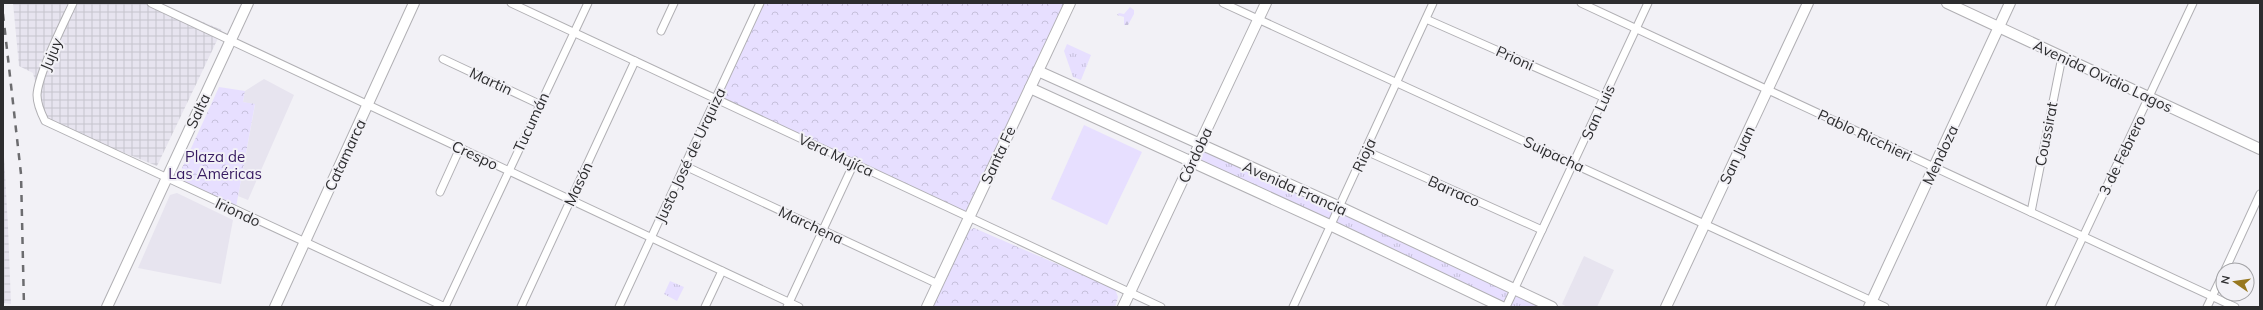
<svg xmlns="http://www.w3.org/2000/svg" width="2263" height="310" font-family="Mulish,sans-serif">
  <style>
    .built { fill: #e7e4ef }
    .industrial { fill: url(#industrial-grid) }
    .grass { fill: url(#grass-tufts) }
    .forest { fill: url(#forest-firs) }
    .park { fill: url(#park-crowns) }
    .pitch { fill: #e7dfff }
    .lines { fill: none; stroke-linecap: round; stroke-linejoin: round }
    .minor-casing { stroke: #b1b0b4; stroke-width: 9 }
    .secondary-casing { stroke: #b1b0b4; stroke-width: 12 }
    .minor { stroke: #fff; stroke-width: 7 }
    .secondary { stroke: #fff; stroke-width: 10 }
    .rail { stroke: #6c6c6f; stroke-width: 2.5; stroke-dasharray: 7 7; stroke-linecap: butt }
    .labels { text-anchor: middle; dominant-baseline: central; stroke-width: 4; stroke-linejoin: round; paint-order: stroke }
    .street-label { font-size: 15px; fill: #2d2d2f; stroke: #f2f1f6 }
    .park-label { font-size: 15px; fill: #371b61; stroke: #f2f1f6 }
  </style>
  <defs>
    <pattern id="industrial-grid" width="8" height="8" patternUnits="userSpaceOnUse"><rect width="8" height="8" fill="#e7e4ef"/><path d="M0 4h8M4 0v8" fill="none" stroke="#c6c4cd"/></pattern>
    <pattern id="grass-tufts" width="24" height="20" patternUnits="userSpaceOnUse"><rect width="24" height="20" fill="#e7dfff"/><path d="M3 7l-1-3M5 7V3M7 7l1-3M15 17l-1-3M17 17v-4M19 17l1-3" fill="none" stroke="#c6c0db"/></pattern>
    <pattern id="forest-firs" width="22" height="20" patternUnits="userSpaceOnUse"><rect width="22" height="20" fill="#e7dfff"/><path d="M5 1l3.5 6h-7zM16 11l3.5 6h-7z" fill="#c6c0db"/></pattern>
    <pattern id="park-crowns" width="20" height="18" patternUnits="userSpaceOnUse"><rect width="20" height="18" fill="#e7dfff"/><path d="M2 6a3 3 0 1 1 6 0M12 15a3 3 0 1 1 6 0" fill="none" stroke="#c6c0db"/></pattern>
  </defs>
  <rect width="100%" height="100%" fill="#f2f1f6"/>
  <g class="built">
    <polygon points="264,79 294,95 248,200 238,196 255,105 243,102 245,91"/>
    <polygon points="177,193 233,220 221,284 138,268 170,195"/>
    <polygon points="1584,256 1614,270 1597,307 1567,307 1562,304"/>
  </g>
  <g class="industrial">
    <polygon points="13,3 158,3 222,30 157,166 45,121 33,73 19,66"/>
    <polygon points="3,139 8,227 11,304 3,303"/>
  </g>
  <g class="grass">
    <polygon points="1067,44 1091,55 1081,80 1073,77 1064,51"/>
    <polygon points="1199,145 1552,307 1502,307 1191,162"/>
    <polygon points="670,281 684,287 677,301 664,294"/>
  </g>
  <polygon class="forest" points="1130,7 1134,10 1134,14 1128,25 1124,25 1124,17 1117,15 1119,13 1124,14"/>
  <g class="park">
    <polygon points="760,3 1070,3 969,217 716,99"/>
    <polygon points="219,87 245,91 243,102 255,104 236,207 177,179"/>
    <polygon points="974,228 1115,289 1118,297 1115,307 931,307 967,231"/>
  </g>
  <polygon class="pitch" points="1084,125 1142,152 1107,225 1051,199"/>
  <g class="lines">
    <g class="minor-casing">
      <g id="minor">
        <path d="M 73,3 C 63,25 38,74 37,95 C 37,104 41,113 45,121 L 445,307 L 588,3"/>
        <polyline points="151,3 799,307"/>
        <polyline points="511,3 1161,307"/>
        <polyline points="1223,3 1885,307"/>
        <polyline points="1581,3 2235,307"/>
        <polyline points="1426,19 1605,98"/>
        <polyline points="661,31 674,3"/>
        <polyline points="443,59 539,104"/>
        <polyline points="1366,151 1542,230"/>
        <polyline points="685,166 938,284"/>
        <polyline points="440,192 460,148"/>
        <polyline points="2031,212 2062,57"/>
        <polyline points="2225,270 2260,194"/>
        <polyline points="521,307 635,61"/>
        <polyline points="619,307 760,3"/>
        <polyline points="705,307 722,271"/>
        <polyline points="787,307 854,163"/>
        <polyline points="1293,307 1433,3"/>
        <polyline points="1506,307 1648,3"/>
        <polyline points="2050,307 2193,3"/>
        <polyline points="2207,307 2223,274"/>
      </g>
    </g>
    <g class="secondary-casing">
      <g id="secondary">
        <polyline points="1947,3 2260,149"/>
        <polyline points="1038,71 1340,207 1552,307"/>
        <polyline points="1030,88 1332,226 1502,307"/>
        <polyline points="107,307 248,3"/>
        <polyline points="275,307 414,3"/>
        <polyline points="927,307 1070,3"/>
        <polyline points="1123,307 1266,3"/>
        <polyline points="1666,307 1808,3"/>
        <polyline points="1869,307 2010,3"/>
      </g>
    </g>
    <use href="#minor" class="minor"/>
    <use href="#secondary" class="secondary"/>
    <polyline class="rail" points="3,14 21,174 24,307"/>
  </g>
  <g class="labels">
    <g class="street-label">
      <text transform="translate(51 54) rotate(-67)">Jujuy</text>
      <text transform="translate(1515 58) rotate(24)">Prioni</text>
      <text transform="translate(2103 76) rotate(25)">Avenida Ovidio Lagos</text>
      <text transform="translate(491 81) rotate(25)">Martin</text>
      <text transform="translate(198 111) rotate(-65)">Salta</text>
      <text transform="translate(1598 112) rotate(-65)">San Luis</text>
      <text transform="translate(531 122) rotate(-65)">Tucumán</text>
      <text transform="translate(2046 134) rotate(-79)">Coussirat</text>
      <text transform="translate(1865 135) rotate(25)">Pablo Ricchieri</text>
      <text transform="translate(1554 154) rotate(25)">Suipacha</text>
      <text transform="translate(345 155) rotate(-65)">Catamarca</text>
      <text transform="translate(475 155) rotate(25)">Crespo</text>
      <text transform="translate(690 155) rotate(-65)">Justo José de Urquiza</text>
      <text transform="translate(836 155) rotate(25)">Vera Mujíca</text>
      <text transform="translate(998 155) rotate(-65)">Santa Fe</text>
      <text transform="translate(1195 155) rotate(-65)">Córdoba</text>
      <text transform="translate(1364 155) rotate(-65)">Rioja</text>
      <text transform="translate(1737 155) rotate(-65)">San Juan</text>
      <text transform="translate(1940 155) rotate(-65)">Mendoza</text>
      <text transform="translate(2122 155) rotate(-64)">3 de Febrero</text>
      <text transform="translate(578 184) rotate(-65)">Masón</text>
      <text transform="translate(1295 188) rotate(24)">Avenida Francia</text>
      <text transform="translate(1454 191) rotate(24)">Barraco</text>
      <text transform="translate(238 212) rotate(25)">Iriondo</text>
      <text transform="translate(811 225) rotate(25)">Marchena</text>
    </g>
    <g class="park-label">
      <text x="215" y="156">Plaza de<tspan x="215" dy="17">Las Américas</tspan></text>
    </g>
  </g>
  <rect width="2263" height="310" fill="none" stroke="#2d2d2f" stroke-width="8"/>
  <g transform="translate(2235 282) rotate(283)"><circle r="19" fill="#f2f1f6" stroke="#a3a3a6"/>
  <path d="M0-3L7 15L0 10L-7 15Z" fill="#977820"/>
  <text y="-6" font-size="11" font-weight="bold" text-anchor="middle" fill="#2d2d2f">N</text>
  </g>
</svg>
